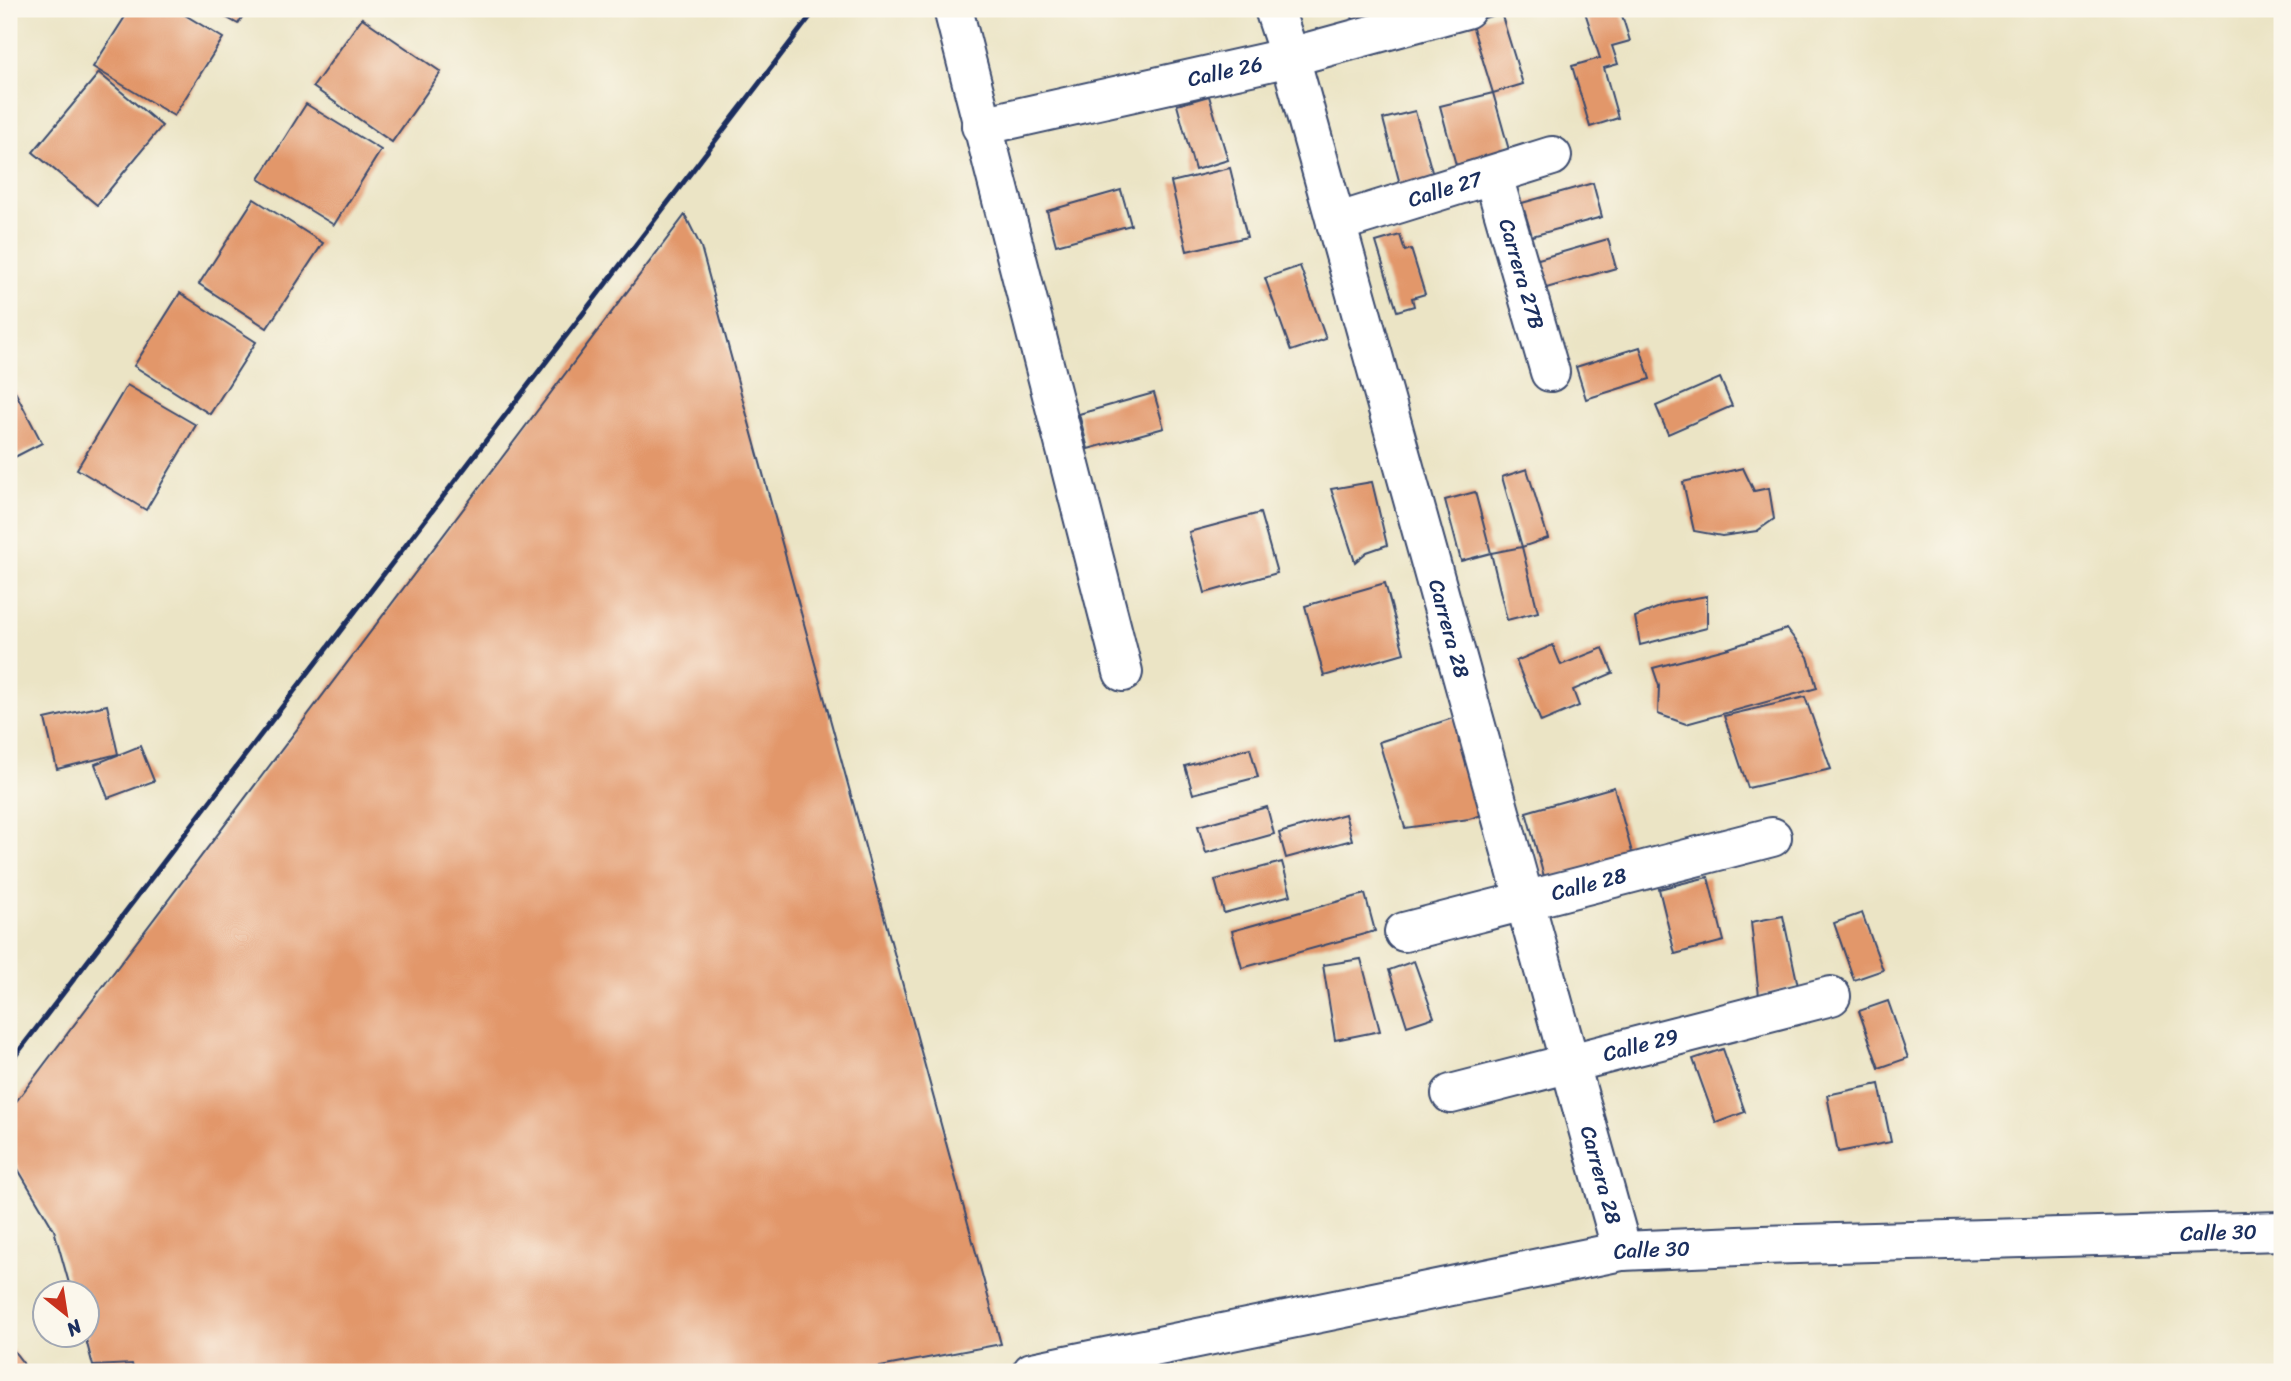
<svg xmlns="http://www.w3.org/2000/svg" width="2291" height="1381" font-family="Sriracha,sans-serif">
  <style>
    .building { fill: #e2976b }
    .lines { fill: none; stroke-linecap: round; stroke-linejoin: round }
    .minor-casing { stroke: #3a4a6d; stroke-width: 42 }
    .minor { stroke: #fff; stroke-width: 38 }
    .rail { stroke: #1b2f5e; stroke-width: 5 }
    .labels { text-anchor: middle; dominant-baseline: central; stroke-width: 7; stroke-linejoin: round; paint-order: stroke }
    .street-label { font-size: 21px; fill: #1b2f5e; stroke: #fbf7ec }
  </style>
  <rect width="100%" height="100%" fill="#fbf7ec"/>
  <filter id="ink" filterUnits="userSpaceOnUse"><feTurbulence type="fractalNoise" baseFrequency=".0143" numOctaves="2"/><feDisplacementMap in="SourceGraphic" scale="14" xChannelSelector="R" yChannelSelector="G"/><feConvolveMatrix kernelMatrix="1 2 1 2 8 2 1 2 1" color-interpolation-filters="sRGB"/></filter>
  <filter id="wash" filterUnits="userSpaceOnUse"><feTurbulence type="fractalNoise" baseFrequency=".00686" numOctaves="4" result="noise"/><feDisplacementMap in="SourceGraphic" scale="28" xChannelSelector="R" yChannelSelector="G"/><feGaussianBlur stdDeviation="1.57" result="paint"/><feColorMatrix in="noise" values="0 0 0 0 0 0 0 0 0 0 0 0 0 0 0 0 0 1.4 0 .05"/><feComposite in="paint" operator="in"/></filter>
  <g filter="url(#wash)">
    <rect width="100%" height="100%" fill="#ebe4c5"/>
    <g id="blocks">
      <g class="building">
        <polygon points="130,9 175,9 223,38 174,116 93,67"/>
        <polygon points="211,9 247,9 238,24"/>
        <polygon points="1350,9 1386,9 1389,21 1356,30"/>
        <polygon points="1584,9 1620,9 1630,41 1612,46 1618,64 1604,68 1618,118 1590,127 1572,66 1600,58"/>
        <polygon points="1501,13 1523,84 1493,93 1471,22"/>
        <polygon points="362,18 441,72 392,142 313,87"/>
        <polygon points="99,73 162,126 97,205 33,152"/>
        <polygon points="1493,93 1509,150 1456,165 1440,106"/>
        <polygon points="1209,96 1228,160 1195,170 1177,105"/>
        <polygon points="306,104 381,150 334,225 259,179"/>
        <polygon points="1415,111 1434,179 1401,188 1383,119"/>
        <polygon points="1230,168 1247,237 1187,251 1171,182"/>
        <polygon points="1593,183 1602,217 1532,236 1522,203"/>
        <polygon points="1121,190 1131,225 1056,245 1047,211"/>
        <polygon points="254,199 323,243 267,328 199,284"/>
        <polygon points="685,215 701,247 1001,1344 854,1372 134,1372 132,1364 93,1366 85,1336 88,1336 88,1294 72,1294 54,1230 9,1154 9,1111"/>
        <polygon points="1400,235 1405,251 1411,249 1425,294 1412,298 1414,306 1397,311 1376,242"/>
        <polygon points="1608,239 1616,268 1543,289 1535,260"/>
        <polygon points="1300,266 1326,339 1291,351 1265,278"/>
        <polygon points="180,293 256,342 210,414 134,366"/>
        <polygon points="1640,347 1650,379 1586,399 1576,367"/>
        <polygon points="1720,378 1732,406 1668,434 1656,406"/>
        <polygon points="9,380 42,443 9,460"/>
        <polygon points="127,385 196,425 146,510 77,469"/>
        <polygon points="1154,393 1164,428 1088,449 1079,414"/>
        <polygon points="1743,468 1754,491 1769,488 1774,519 1757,531 1722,536 1694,531 1683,482"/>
        <polygon points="1527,469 1548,538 1522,547 1502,477"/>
        <polygon points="1372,482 1387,545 1367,552 1355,562 1331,489"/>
        <polygon points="1475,492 1491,553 1461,561 1445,500"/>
        <polygon points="1260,513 1277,573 1205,593 1189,532"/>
        <polygon points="1522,547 1538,612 1507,620 1491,553"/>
        <polygon points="1385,583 1404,653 1324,676 1305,606"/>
        <polygon points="1707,596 1707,628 1640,645 1635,617 1672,602"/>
        <polygon points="1787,629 1808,657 1817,688 1686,724 1658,714 1659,686 1653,668 1729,648"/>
        <polygon points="1553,645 1561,665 1603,648 1613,673 1573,690 1579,706 1541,722 1516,661"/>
        <polygon points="1805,697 1831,769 1748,788 1724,716"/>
        <polygon points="107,705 118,754 57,769 45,719"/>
        <polygon points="1456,717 1459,743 1473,747 1485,814 1469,819 1405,828 1379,742"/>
        <polygon points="140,746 154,781 108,798 95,764"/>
        <polygon points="1250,748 1258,777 1193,794 1185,766"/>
        <polygon points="1614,787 1633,856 1545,880 1526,812"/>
        <polygon points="1267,807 1274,834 1206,853 1198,826"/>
        <polygon points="1345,814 1352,840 1286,858 1279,833"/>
        <polygon points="1282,862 1291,895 1224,913 1215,880"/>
        <polygon points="1708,877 1724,941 1675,954 1659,889"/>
        <polygon points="1365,894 1375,931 1242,968 1232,931"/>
        <polygon points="1862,913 1883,970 1854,980 1834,923"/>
        <polygon points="1783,916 1798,986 1759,996 1751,922"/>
        <polygon points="1361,959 1380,1031 1335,1040 1323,965"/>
        <polygon points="1414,961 1434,1017 1407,1026 1389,970"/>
        <polygon points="1888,1001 1908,1058 1879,1068 1859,1011"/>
        <polygon points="1723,1049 1745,1112 1716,1123 1693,1059"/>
        <polygon points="1879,1084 1891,1142 1838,1152 1827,1095"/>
        <polygon points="9,1350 13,1350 23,1363 26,1372 9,1372"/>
      </g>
    </g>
  </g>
  <g filter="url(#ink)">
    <use href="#blocks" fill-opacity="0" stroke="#3a4a6d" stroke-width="2"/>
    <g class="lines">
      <g class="minor-casing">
        <g id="minor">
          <polyline points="953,9 1123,672"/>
          <path id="s1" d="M 1274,9 L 1290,57 L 1622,1251"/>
          <path id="s2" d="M 981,126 L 1290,57 L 1466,9"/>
          <path id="s3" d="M 1493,176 L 1550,372"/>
          <path id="s4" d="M 1336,223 L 1552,156"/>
          <path id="s5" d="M 1404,932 L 1772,837"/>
          <path id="s6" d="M 1451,1094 L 1831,996"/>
          <path id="s7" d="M 1032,1372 L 1622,1251 L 1762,1245 L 2282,1231"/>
        </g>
      </g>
      <use href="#minor" class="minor"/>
      <polyline class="rail" points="9,1064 816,9"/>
    </g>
  </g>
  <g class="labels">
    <g class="street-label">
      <text stroke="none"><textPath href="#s2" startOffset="250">Calle 26</textPath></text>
      <text stroke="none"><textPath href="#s4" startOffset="114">Calle 27</textPath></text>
      <text stroke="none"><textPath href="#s3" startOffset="102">Carrera 27B</textPath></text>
      <text stroke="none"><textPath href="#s1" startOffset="644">Carrera 28</textPath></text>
      <text stroke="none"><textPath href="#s5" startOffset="191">Calle 28</textPath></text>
      <text stroke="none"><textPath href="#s6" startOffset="196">Calle 29</textPath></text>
      <text stroke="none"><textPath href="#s1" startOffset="1211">Carrera 28</textPath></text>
      <text stroke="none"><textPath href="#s7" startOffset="1199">Calle 30</textPath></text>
      <text stroke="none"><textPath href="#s7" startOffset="632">Calle 30</textPath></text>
    </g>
  </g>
  <rect width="2291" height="1381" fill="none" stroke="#fbf7ec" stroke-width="35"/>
  <g transform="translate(66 1314) rotate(150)"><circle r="33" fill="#fbf7ec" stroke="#a1a7b3" stroke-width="2"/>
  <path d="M0-5L12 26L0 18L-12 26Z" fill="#c8321e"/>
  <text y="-10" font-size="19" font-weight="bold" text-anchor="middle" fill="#1b2f5e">N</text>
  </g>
</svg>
